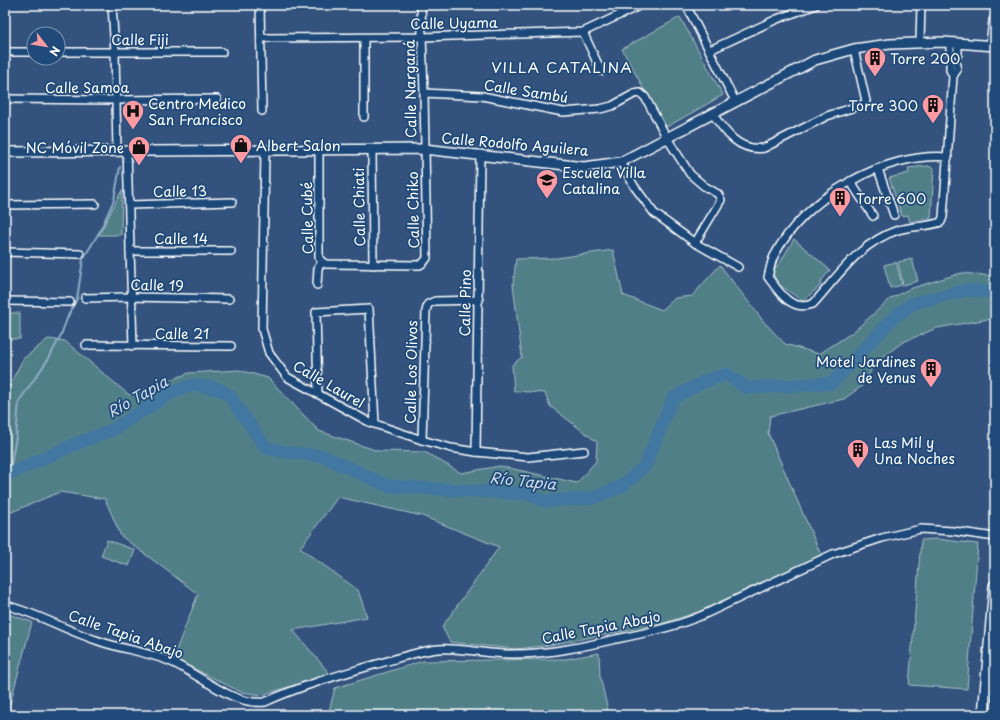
<svg xmlns="http://www.w3.org/2000/svg" width="1000" height="720" font-family="'Playpen Sans',sans-serif">
  <style>
    .green { fill: #517f88; stroke: #a8bfc4 }
    .lines { fill: none; stroke-linecap: round; stroke-linejoin: round }
    .stream { stroke: #8eadc7; stroke-width: 2 }
    .river { stroke: #4377a1; stroke-width: 13 }
    .street-casing { stroke: #fff; stroke-width: 10 }
    .secondary-casing { stroke: #fff; stroke-width: 12 }
    .primary-casing { stroke: #fff; stroke-width: 14 }
    .street { stroke: #1f4a7a; stroke-width: 7 }
    .secondary { stroke: #1f4a7a; stroke-width: 9 }
    .primary { stroke: #1f4a7a; stroke-width: 11 }
    .labels { text-anchor: middle; dominant-baseline: central; stroke-width: 3.5; stroke-linejoin: round; paint-order: stroke }
    .street-label { font-size: 14px; fill: #fff; stroke: #1f4a7a }
    .poi-label { font-size: 14px; fill: #fff; stroke: #1f4a7a; text-anchor: start }
    .neighbourhood-label { font-size: 15px; letter-spacing: 1px; fill: #fff; stroke: #1f4a7a }
    .water-label { font-size: 15px; font-style: italic; fill: #d0dde8; stroke: #1f4a7a }
  </style>
  <rect width="100%" height="100%" fill="#33537e"/>
  <filter id="ink" filterUnits="userSpaceOnUse"><feTurbulence type="fractalNoise" baseFrequency=".025" numOctaves="2"/><feDisplacementMap in="SourceGraphic" scale="8" xChannelSelector="R" yChannelSelector="G"/><feConvolveMatrix kernelMatrix="1 2 1 2 8 2 1 2 1" color-interpolation-filters="sRGB"/></filter>
  <g filter="url(#ink)">
    <g class="green">
      <polygon points="680,17 723,95 665,128 622,49"/>
      <polygon points="928,166 934,168 931,218 910,222 908,215 902,216 889,178 909,173 908,168"/>
      <polygon points="122,190 121,235 99,235"/>
      <polygon points="794,239 830,270 822,280 820,286 803,301 778,284 772,272 781,261"/>
      <polygon points="613,250 623,295 662,310 675,298 692,296 720,265 764,322 785,344 819,354 853,332 890,299 909,289 961,273 995,276 995,318 937,328 903,342 876,362 862,386 844,399 770,416 768,433 821,555 698,612 661,624 550,645 516,649 450,642 442,627 499,547 422,516 338,497 300,548 358,590 367,617 293,630 330,674 262,695 241,692 173,658 198,594 121,536 105,499 60,492 9,513 5,513 5,394 23,359 48,339 65,341 129,395 189,373 239,370 268,378 319,431 378,451 425,452 461,473 500,466 577,483 596,461 597,442 550,406 545,393 514,391 512,365 522,357 513,285 516,259 557,258"/>
      <polygon points="912,259 918,281 903,285 898,262"/>
      <polygon points="896,262 902,285 890,288 884,265"/>
      <rect x="8" y="313" width="12" height="26"/>
      <polygon points="936,539 978,544 967,689 909,685 921,540"/>
      <polygon points="107,540 135,550 129,566 101,556"/>
      <polygon points="5,613 32,622 7,715 5,715"/>
      <polygon points="599,653 600,676 609,715 328,715 335,688 423,661 566,659"/>
    </g>
    <g class="lines">
      <polyline class="stream" points="9,475 16,437 19,401 49,358 61,335 68,316 77,299 83,259 100,231 114,200 120,167"/>
      <polyline class="river" points="5,476 73,445 112,430 176,390 194,385 219,389 229,395 266,448 291,453 323,456 388,486 530,494 544,501 549,501 593,498 622,486 645,466 673,398 703,382 727,374 747,388 832,383 896,315 914,303 967,290 990,292 995,294"/>
      <g class="street-casing">
        <g id="street">
          <polyline points="112,5 115,52 117,152"/>
          <polyline points="260,5 262,111"/>
          <polyline points="618,5 623,14"/>
          <polyline points="686,5 735,101"/>
          <polyline points="583,32 601,71"/>
          <polyline points="261,38 422,37 583,32 641,5"/>
          <polyline points="920,42 921,5"/>
          <polyline points="710,50 777,19 816,5"/>
          <polyline points="5,52 34,52"/>
          <polyline points="58,52 222,52"/>
          <polyline points="950,53 950,42"/>
          <polyline points="958,54 958,43"/>
          <polyline points="950,64 950,70 953,76"/>
          <polyline points="424,93 482,96 563,112 600,109 612,106 634,94 640,93 645,97 667,138 690,174 704,186 718,194 721,200 695,243"/>
          <polyline points="5,99 116,100 217,99"/>
          <path d="M 712,113 C 725,132 739,152 764,148 L 827,116 L 864,104 L 866,101 L 854,49"/>
          <polyline points="364,117 364,38"/>
          <polyline points="319,149 319,258 322,262"/>
          <polyline points="372,149 373,265"/>
          <polyline points="265,150 262,329 269,353 287,377 369,422 422,440 451,448 476,452 528,457 584,451"/>
          <polyline points="127,151 133,346"/>
          <path d="M 948,157 C 883,152 804,198 774,256 C 771,262 770,270 768,277 C 779,292 791,312 813,304 C 839,275 859,243 898,230 C 912,226 927,227 941,222 L 943,217 L 953,76 L 957,70 L 957,65"/>
          <polyline points="621,162 634,186 654,213 695,243 738,267"/>
          <polyline points="878,169 894,215"/>
          <polyline points="850,181 873,216"/>
          <polyline points="5,205 95,204"/>
          <polyline points="129,205 232,202"/>
          <polyline points="130,251 231,251"/>
          <polyline points="5,252 80,254"/>
          <polyline points="322,262 326,264 420,265 424,262 427,258 424,93 421,5"/>
          <polyline points="317,285 318,268 322,262"/>
          <polyline points="85,298 131,297 229,299"/>
          <polyline points="5,301 70,302"/>
          <polyline points="86,345 231,346"/>
          <polyline points="318,394 316,312 369,309 375,424"/>
          <polyline points="422,440 426,311 428,304 435,301 479,300"/>
          <polyline points="476,452 480,154"/>
          <path d="M 5,605 C 37,613 65,630 96,640 C 119,649 145,651 169,661 C 199,673 231,706 265,702 C 300,686 339,675 377,664 C 396,659 418,651 438,649 C 463,647 489,655 514,654 C 548,654 582,647 616,639 C 646,633 675,627 703,615 L 833,554 L 882,538 L 921,529 L 953,531 L 995,537"/>
        </g>
      </g>
      <g class="secondary-casing">
        <polyline id="secondary" points="5,152 424,149 584,167 621,162 815,60 854,49 890,44 943,42 995,46"/>
      </g>
      <g class="primary-casing">
        <g id="primary">
          <polyline points="992,45 995,21"/>
          <polyline points="984,715 995,586"/>
        </g>
      </g>
      <use href="#street" class="street"/>
      <use href="#secondary" class="secondary"/>
      <use href="#primary" class="primary"/>
    </g>
  </g>
  <defs>
    <g id="building-pin" transform="scale(1.15)"><path d="M0 17L-7.5 6A9.5 9.5 0 1 1 7.5 6Z" fill="#ff9aa2" stroke="#1f4a7a"/><path d="M-4-6H4V6H1V3H-1V6H-4ZM-2.5-4.3h1.7v1.8h-1.7ZM.8-4.3h1.7v1.8H.8ZM-2.5-1h1.7V.8h-1.7ZM.8-1h1.7V.8H.8Z" fill="#111"/></g>
    <g id="hospital-pin" transform="scale(1.15)"><path d="M0 17L-7.5 6A9.5 9.5 0 1 1 7.5 6Z" fill="#ff9aa2" stroke="#1f4a7a"/><path d="M-5-5h3v3.5h4V-5h3V5h-3V1.5h-4V5h-3Z" fill="#111"/></g>
    <g id="shop-pin" transform="scale(1.15)"><path d="M0 17L-7.5 6A9.5 9.5 0 1 1 7.5 6Z" fill="#ff9aa2" stroke="#1f4a7a"/><path d="M-5-2.5h2.3a2.7 3.5 0 0 1 5.4 0H5L5.5 6h-11ZM-1.5-2.5h3a1.5 2.3 0 0 0-3 0Z" fill="#111"/></g>
    <g id="school-pin" transform="scale(1.15)"><path d="M0 17L-7.5 6A9.5 9.5 0 1 1 7.5 6Z" fill="#ff9aa2" stroke="#1f4a7a"/><path d="M0-5L7-2L0 1L-7-2ZM-4 1L0 2.5L4 1V4Q0 6-4 4Z" fill="#111"/></g>
  </defs>
  <g fill-rule="evenodd">
    <use href="#building-pin" x="875" y="58"/>
    <use href="#building-pin" x="933" y="105"/>
    <use href="#hospital-pin" x="133" y="111"/>
    <use href="#shop-pin" x="241" y="145"/>
    <use href="#shop-pin" x="139" y="147"/>
    <use href="#school-pin" x="547" y="180"/>
    <use href="#building-pin" x="840" y="198"/>
    <use href="#building-pin" x="931" y="369"/>
    <use href="#building-pin" x="858" y="450"/>
  </g>
  <g class="labels">
    <g class="street-label">
      <text transform="translate(454 23) rotate(-1)">Calle Uyama</text>
      <text x="140" y="39">Calle Fiji</text>
      <text x="87" y="87">Calle Samoa</text>
      <text transform="translate(410 89) rotate(-91)">Calle Narganá</text>
      <text transform="translate(526 91) rotate(9)">Calle Sambú</text>
      <text transform="translate(515 144) rotate(5)">Calle Rodolfo Aguilera</text>
      <text transform="translate(180 191) rotate(-1)">Calle 13</text>
      <text transform="translate(359 207) rotate(-91)">Calle Chiati</text>
      <text transform="translate(413 210) rotate(-91)">Calle Chiko</text>
      <text transform="translate(307 218) rotate(-91)">Calle Cubé</text>
      <text x="181" y="238">Calle 14</text>
      <text transform="translate(157 285) rotate(1)">Calle 19</text>
      <text transform="translate(465 303) rotate(-89)">Calle Pino</text>
      <text x="182" y="333">Calle 21</text>
      <text transform="translate(411 372) rotate(-89)">Calle Los Olivos</text>
      <text transform="translate(329 384) rotate(30)">Calle Laurel</text>
      <text transform="translate(601 627) rotate(-11)">Calle Tapia Abajo</text>
      <text transform="translate(126 634) rotate(19)">Calle Tapia Abajo</text>
    </g>
    <g class="poi-label">
      <text x="890" y="58">Torre 200</text>
      <text x="148" y="103">Centro Medico<tspan x="148" dy="16">San Francisco</tspan></text>
      <text x="918" y="105" text-anchor="end">Torre 300</text>
      <text x="256" y="145">Albert Salon</text>
      <text x="124" y="147" text-anchor="end">NC Móvil Zone</text>
      <text x="562" y="172">Escuela Villa<tspan x="562" dy="16">Catalina</tspan></text>
      <text x="856" y="198">Torre 600</text>
      <text x="916" y="361" text-anchor="end">Motel Jardines<tspan x="916" dy="16">de Venus</tspan></text>
      <text x="874" y="442">Las Mil y<tspan x="874" dy="16">Una Noches</tspan></text>
    </g>
    <g class="neighbourhood-label">
      <text x="562" y="66">VILLA CATALINA</text>
    </g>
    <g class="water-label">
      <text transform="translate(137 396) rotate(-30)">Río Tapia</text>
      <text transform="translate(523 480) rotate(6)">Río Tapia</text>
    </g>
  </g>
  <rect width="1000" height="720" fill="none" stroke="#1f4a7a" stroke-width="20"/>
  <rect x="10" y="10" width="980" height="700" fill="none" stroke="#fff" stroke-width="1.5" filter="url(#ink)"/>
  <g transform="translate(46 46) rotate(121)"><circle r="19" fill="#1f4a7a" stroke="#7992af"/>
  <path d="M0-3L7 15L0 10L-7 15Z" fill="#ff9aa2"/>
  <text y="-6" font-size="11" font-weight="bold" text-anchor="middle" fill="#ffffff">N</text>
  </g>
</svg>
